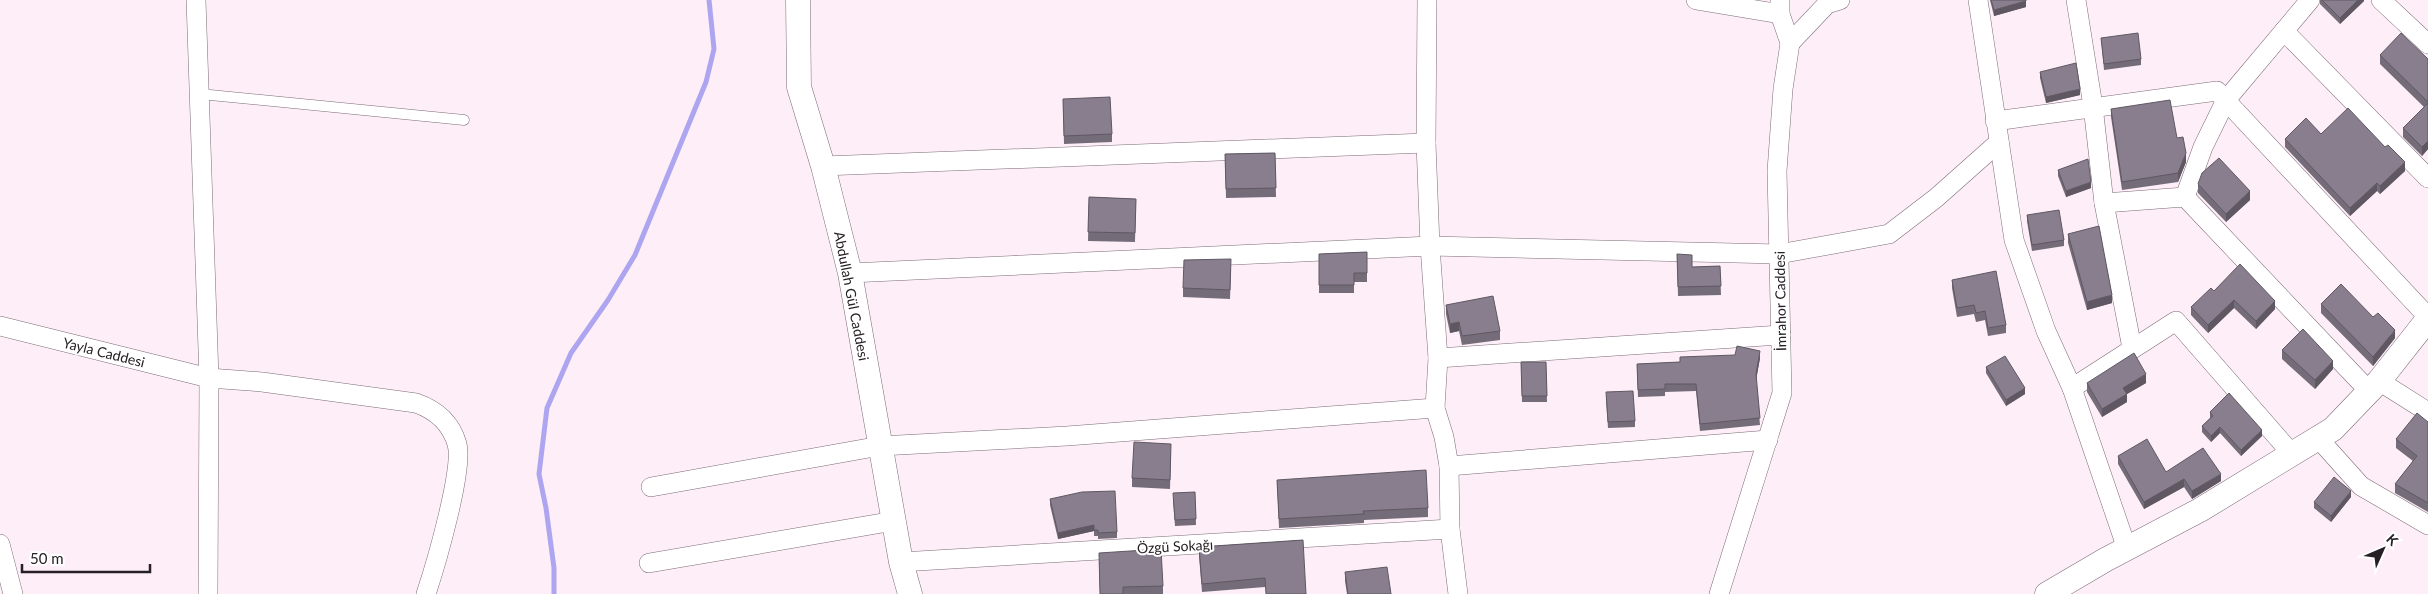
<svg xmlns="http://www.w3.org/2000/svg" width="2428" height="594" font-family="Lato,sans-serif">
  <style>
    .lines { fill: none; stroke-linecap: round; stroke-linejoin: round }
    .stream { stroke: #aea5f0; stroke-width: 5 }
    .service-casing { stroke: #7c6c77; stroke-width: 11 }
    .minor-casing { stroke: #7c6c77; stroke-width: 20 }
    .tertiary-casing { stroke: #7c6c77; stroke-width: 25 }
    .service { stroke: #fff; stroke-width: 10 }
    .minor { stroke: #fff; stroke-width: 19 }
    .tertiary { stroke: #fff; stroke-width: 24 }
    .wall { fill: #756c79 }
    .shaded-wall { fill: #5f5863 }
    .building { fill: #887e8d; stroke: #5f5863 }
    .labels { text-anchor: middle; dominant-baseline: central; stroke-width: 4; stroke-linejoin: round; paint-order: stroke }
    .street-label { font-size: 14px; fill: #262024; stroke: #fff }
  </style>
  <rect width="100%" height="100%" fill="#fdeef8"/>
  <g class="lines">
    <polyline class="stream" points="554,594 554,568 546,508 539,474 547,408 571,353 608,300 635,255 706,82 714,49 709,0"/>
    <g class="service-casing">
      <polyline id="service" points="200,94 464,120"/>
    </g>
    <g class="minor-casing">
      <g id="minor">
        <polyline points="196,0 209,378 208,594"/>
        <polyline points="1427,0 1426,143 1430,246 1438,358 1435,408 1444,437 1449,466 1450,529 1458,594"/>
        <polyline points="1696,0 1780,14"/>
        <polyline points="1978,0 2014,240 2046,331 2072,388 2127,549"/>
        <polyline points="2076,0 2093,106 2104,203 2132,348"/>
        <polyline points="2381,0 2428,44"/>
        <polyline points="2284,31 2428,178"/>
        <polyline points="1790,43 1827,4 1840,0"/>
        <polyline points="1995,121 2217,91 2428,317"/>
        <polyline points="823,166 1426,143"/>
        <polyline points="2185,197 2203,147 2226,100 2310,0"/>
        <polyline points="2104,203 2185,197 2369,391"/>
        <polyline points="850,273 1430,246 1779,254 1889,234 1936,198 1999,142"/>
        <path d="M 0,326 L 209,378 L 262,382 L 416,403 C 436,410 451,423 457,444 C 464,469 435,567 426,594"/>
        <polyline points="1438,358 1781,335"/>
        <polyline points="2379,381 2428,412"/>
        <polyline points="2072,388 2176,321 2292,454"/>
        <polyline points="2318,438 2361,486 2428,525"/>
        <polyline points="1449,466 1768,440"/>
        <polyline points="651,487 880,446 1067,436 1435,408"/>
        <polyline points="0,544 13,594"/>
        <polyline points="901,562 1450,529"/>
        <polyline points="649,563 894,521"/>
        <polyline points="1719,594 1782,393 1777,171 1783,89 1790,43 1780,14 1780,0"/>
      </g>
    </g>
    <g class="tertiary-casing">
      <g id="tertiary">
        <polyline points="798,0 799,87 823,166 850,273 901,562 910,594"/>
        <polyline points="2047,594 2105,560 2200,510 2333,429 2379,381 2428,319"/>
      </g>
    </g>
    <use href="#service" class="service"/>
    <use href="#minor" class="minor"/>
    <use href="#tertiary" class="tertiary"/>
  </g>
  <g class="wall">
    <polygon points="1990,0 2026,0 2026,7 1994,16"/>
    <polygon points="2320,0 2364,0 2364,1 2340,24 2320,4"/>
    <polygon points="2101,38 2141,59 2141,65 2104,70"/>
    <polygon points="2380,55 2428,59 2428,149 2422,156 2403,137 2403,128 2424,107 2380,64"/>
    <polygon points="2040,72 2080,95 2046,103 2040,78"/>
    <polygon points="1063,99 1112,134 1112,142 1064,144"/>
    <polygon points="2111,109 2177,138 2186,162 2178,182 2122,190 2111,117"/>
    <polygon points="2321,134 2405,171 2380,194 2377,191 2350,216 2285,147 2285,139"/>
    <polygon points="1275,153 1276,197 1226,198 1225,154"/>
    <polygon points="2058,170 2091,188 2066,197 2058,176"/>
    <polygon points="2198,184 2250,200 2226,222 2198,193"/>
    <polygon points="1089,197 1136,199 1135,242 1088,241"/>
    <polygon points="2027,215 2064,240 2064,246 2032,251 2027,221"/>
    <polygon points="2068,234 2112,303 2087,310 2068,243"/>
    <polygon points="1367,252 1367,282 1354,282 1354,293 1319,293 1319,254"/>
    <polygon points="1677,254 1692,267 1720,266 1721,295 1678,296"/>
    <polygon points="1231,268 1230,299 1183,297 1183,288"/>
    <polygon points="1952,280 2006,325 2006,333 1988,336 1985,320 1976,322 1974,314 1957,317 1952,288"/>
    <polygon points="2214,291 2275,309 2256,329 2234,308 2208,333 2191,315 2191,307"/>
    <polygon points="2321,304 2395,338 2373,366 2321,313"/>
    <polygon points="1446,305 1500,331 1500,340 1462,345 1459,331 1450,333 1446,314"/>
    <polygon points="2282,350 2333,369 2315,389 2282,359"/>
    <polygon points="1760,358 1756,379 1760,425 1700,431 1696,391 1665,392 1665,396 1638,397 1637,364 1680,362"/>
    <polygon points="1521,362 1546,362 1547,402 1522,402"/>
    <polygon points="1986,367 2025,394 2006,406 1986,373"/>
    <polygon points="2087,383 2146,383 2127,394 2127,402 2102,417 2087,392"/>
    <polygon points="1606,398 1635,421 1635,427 1608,428"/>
    <polygon points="2210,412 2262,436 2241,456 2220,433 2211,442 2202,432 2202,426 2210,418"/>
    <polygon points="2428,422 2428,512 2395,493 2395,484 2413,461 2396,448 2396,439"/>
    <polygon points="1171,452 1170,489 1132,487 1132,478"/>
    <polygon points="2118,456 2166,472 2221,481 2192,499 2184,487 2144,509 2118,464"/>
    <polygon points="1277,480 1428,508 1428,517 1364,520 1364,523 1279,528"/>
    <polygon points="1195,492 1196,525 1175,526 1173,499"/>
    <polygon points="2351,497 2331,522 2314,508 2314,502"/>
    <polygon points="1050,499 1117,532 1117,538 1098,539 1098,536 1094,536 1094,531 1058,539 1050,505"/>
    <polygon points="1303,540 1265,587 1202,592 1199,556 1199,547"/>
    <polygon points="1099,561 1163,586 1163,594 1100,594"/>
    <polygon points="1345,572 1391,594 1347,594 1345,581"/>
  </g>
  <g class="shaded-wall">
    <polygon points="2358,0 2364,0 2364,1 2340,24 2340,18"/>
    <polygon points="2026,1 2026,7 1994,16 1994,10"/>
    <polygon points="2080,89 2080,95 2046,103 2046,97"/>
    <polygon points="2428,141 2428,149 2422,156 2422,147"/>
    <polygon points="2186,153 2186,162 2178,182 2178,173"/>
    <polygon points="2405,162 2405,171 2380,194 2380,186"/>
    <polygon points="2091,182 2091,188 2066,197 2066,191"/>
    <polygon points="2377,183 2377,191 2350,216 2350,208"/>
    <polygon points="2250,191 2250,200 2226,222 2226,214"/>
    <polygon points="2112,295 2112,303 2087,310 2087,302"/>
    <polygon points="2234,300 2234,308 2208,333 2208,325"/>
    <polygon points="2275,301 2275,309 2256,329 2256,321"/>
    <polygon points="1459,322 1459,331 1450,333 1450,324"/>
    <polygon points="2395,330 2395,338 2373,366 2373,357"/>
    <polygon points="1760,351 1760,358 1756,381 1756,374"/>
    <polygon points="2333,361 2333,369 2315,389 2315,380"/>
    <polygon points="2146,374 2146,383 2127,394 2127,402 2102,417 2102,409 2123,388"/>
    <polygon points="2025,388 2025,394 2006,406 2006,400"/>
    <polygon points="2220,427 2220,433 2211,442 2211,436"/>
    <polygon points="2262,430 2262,436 2241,456 2241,450"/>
    <polygon points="2221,474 2221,481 2192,499 2192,491"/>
    <polygon points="2184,479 2184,487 2144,509 2144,502"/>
    <polygon points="2351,491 2351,497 2331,522 2331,516"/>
    <polygon points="1094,525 1094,531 1058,539 1058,533"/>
  </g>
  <g class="building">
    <polygon points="1991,0 2026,0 2026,1 1994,10"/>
    <polygon points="2322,0 2358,0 2340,18"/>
    <polygon points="2138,33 2141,59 2104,64 2101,38"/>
    <polygon points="2401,33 2428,59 2428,102 2380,55"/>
    <polygon points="2076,63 2080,89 2046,97 2040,72"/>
    <polygon points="1110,97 1112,134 1064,136 1063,99"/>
    <polygon points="2170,100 2177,138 2183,137 2186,153 2178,173 2122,182 2111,109"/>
    <polygon points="2428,103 2428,141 2422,147 2403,128"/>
    <polygon points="2348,108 2385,147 2388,145 2405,162 2380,186 2377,183 2350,208 2285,139 2306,118 2321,134"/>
    <polygon points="1275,153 1276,188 1226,189 1225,154"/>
    <polygon points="2219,158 2250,191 2226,214 2198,184 2202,173"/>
    <polygon points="2088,159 2091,182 2066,191 2058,170"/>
    <polygon points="1089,197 1136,199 1135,233 1088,232"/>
    <polygon points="2059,210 2064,240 2032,245 2027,215"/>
    <polygon points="2099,226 2112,295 2087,302 2068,234"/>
    <polygon points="1367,252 1367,273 1354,273 1354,285 1319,285 1319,254"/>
    <polygon points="1677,254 1692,255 1692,267 1720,266 1721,286 1678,287"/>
    <polygon points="1231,259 1230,290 1183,288 1184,260"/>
    <polygon points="2240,264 2275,301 2256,321 2234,300 2208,325 2191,307 2211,288 2214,291"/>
    <polygon points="1996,271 2006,325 1988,328 1985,311 1976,313 1974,305 1957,308 1952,280"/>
    <polygon points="2341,284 2373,317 2378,313 2395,330 2373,357 2321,304"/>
    <polygon points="1493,296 1500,331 1462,336 1459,322 1450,324 1446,305"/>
    <polygon points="2303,329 2333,361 2315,380 2282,350"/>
    <polygon points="1737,346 1760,351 1756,374 1760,418 1700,424 1696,384 1665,384 1665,389 1638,390 1637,364 1680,362 1680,357 1735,355"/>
    <polygon points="2134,353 2146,374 2123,388 2127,394 2102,409 2087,383"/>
    <polygon points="2005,356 2025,388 2006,400 1986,367"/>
    <polygon points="1521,362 1546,362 1547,396 1522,396"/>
    <polygon points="1633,391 1635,421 1608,422 1606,392"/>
    <polygon points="2229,393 2262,430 2241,450 2220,427 2211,436 2202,426 2213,416 2210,412"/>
    <polygon points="2417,413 2428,422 2428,503 2395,484 2417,456 2396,439"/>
    <polygon points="2147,439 2166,472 2203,448 2221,474 2192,491 2184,479 2144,502 2118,456"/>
    <polygon points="1134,442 1171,444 1170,480 1132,478"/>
    <polygon points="1426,470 1428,508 1363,511 1364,514 1279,519 1277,480"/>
    <polygon points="2334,477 2351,491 2331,516 2314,502"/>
    <polygon points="1115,491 1117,532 1098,533 1098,530 1094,530 1094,525 1058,533 1050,499 1082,492"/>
    <polygon points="1195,492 1196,519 1175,520 1173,493"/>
    <polygon points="1303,540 1306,594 1266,594 1265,578 1202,584 1199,547"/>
    <polygon points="1161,549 1163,586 1123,587 1123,594 1100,594 1099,553"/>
    <polygon points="1387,567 1391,594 1348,594 1345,572"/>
  </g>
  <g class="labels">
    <g class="street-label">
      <text transform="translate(852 296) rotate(79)">Abdullah Gül Caddesi</text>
      <text transform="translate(1780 301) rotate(-91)">İmrahor Caddesi</text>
      <text transform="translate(104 352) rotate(14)">Yayla Caddesi</text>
      <text transform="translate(1175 546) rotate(-3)">Özgü Sokağı</text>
    </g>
  </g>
  <g transform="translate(2383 549) rotate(45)" stroke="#ffffff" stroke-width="4" paint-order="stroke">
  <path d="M0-4L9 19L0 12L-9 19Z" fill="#262024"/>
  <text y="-8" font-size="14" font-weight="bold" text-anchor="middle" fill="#262024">K</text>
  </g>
  <path d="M22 564v8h128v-8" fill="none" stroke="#262024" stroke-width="2.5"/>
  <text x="30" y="564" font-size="15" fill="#262024" stroke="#ffffff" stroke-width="4" paint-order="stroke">50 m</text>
</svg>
